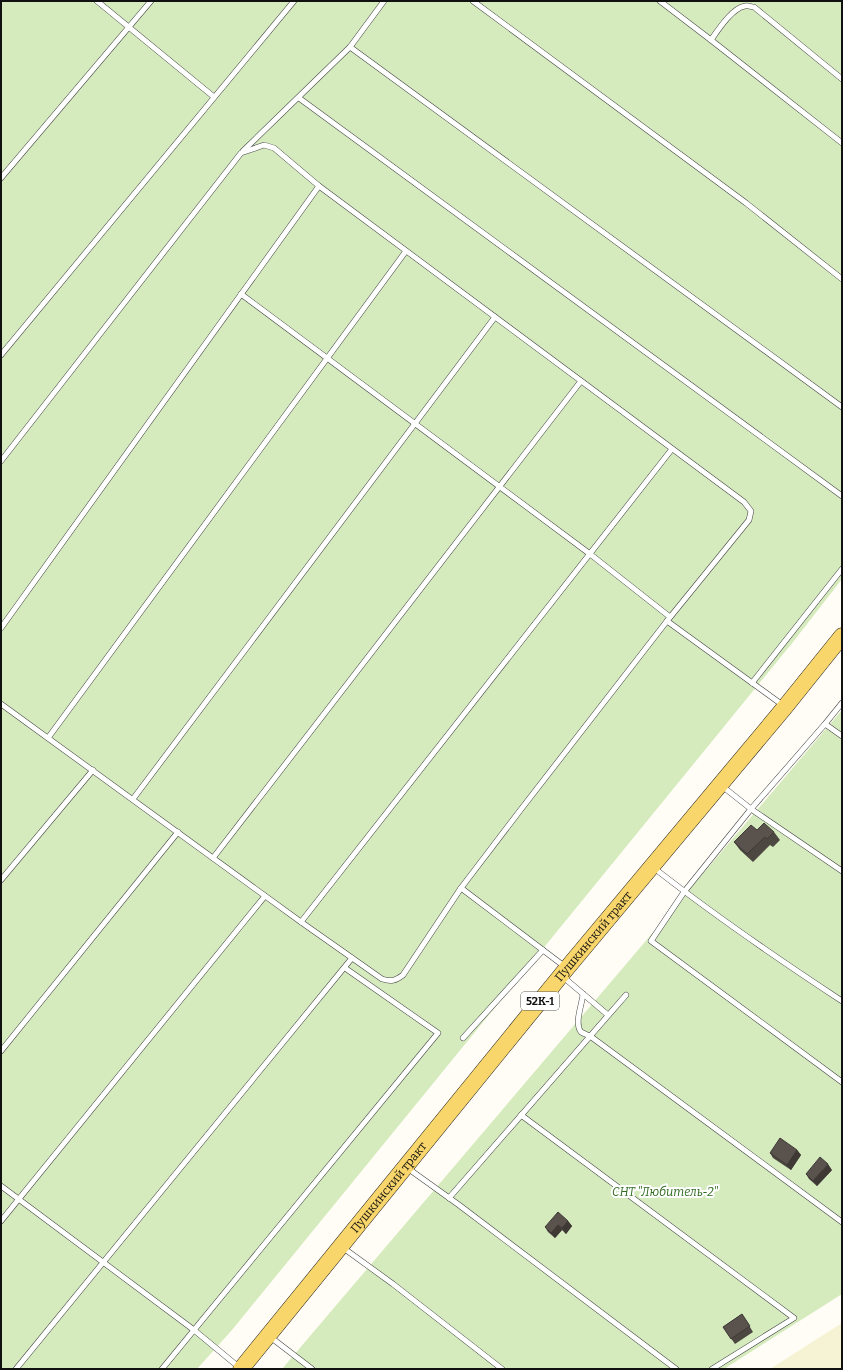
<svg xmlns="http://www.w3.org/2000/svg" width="843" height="1370" font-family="Bitter,serif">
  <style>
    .farmland { fill: #f6f3d4 }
    .green { fill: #d5ebbd }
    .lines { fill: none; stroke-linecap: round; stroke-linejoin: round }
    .lane-casing { stroke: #444; stroke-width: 6 }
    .primary-casing { stroke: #222; stroke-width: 17 }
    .lane { stroke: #fff; stroke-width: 5 }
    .primary { stroke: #f9d66b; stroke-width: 16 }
    .wall { fill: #4d4742 }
    .shaded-wall { fill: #3f3936 }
    .building { fill: #5a524d; stroke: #3f3936 }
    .labels { text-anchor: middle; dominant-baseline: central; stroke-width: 4; stroke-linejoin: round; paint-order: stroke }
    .shield { fill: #fff; stroke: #585858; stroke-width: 1 }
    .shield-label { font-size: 11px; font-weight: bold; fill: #111 }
    .street-label { font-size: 12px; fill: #111; stroke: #fff }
    .park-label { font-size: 12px; font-style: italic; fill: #2f6b1f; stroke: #fff }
  </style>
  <rect width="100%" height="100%" fill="#fffdf5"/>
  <polygon class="farmland" points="842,1323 842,1369 770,1369"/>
  <g class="green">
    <polygon points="1,1 842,1 842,579 793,642 232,1330 197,1369 1,1369"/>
    <polygon points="842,710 842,1294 724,1369 282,1369"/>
  </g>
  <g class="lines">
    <g class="lane-casing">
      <g id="lane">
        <polyline points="97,1 214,97"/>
        <polyline points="473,1 746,203 842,279"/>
        <polyline points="660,1 711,40 842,143"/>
        <path d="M 711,40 C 718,30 732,8 745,6 C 748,5 751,7 754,7 L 842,79"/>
        <polyline points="350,47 842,407"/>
        <polyline points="299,98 842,496"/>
        <polyline points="243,151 350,47 384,1"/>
        <polyline points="1,178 151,1"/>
        <polyline points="241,294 590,554 670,617"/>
        <polyline points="1,355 294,1"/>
        <path d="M 1,461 L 241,153 L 264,145 L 274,148 L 319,186 L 744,502 L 751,511 L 749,520 L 667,621 L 522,808 L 461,888 L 403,975 C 395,981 391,982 382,979 L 301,922 L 1,704"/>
        <polyline points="667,621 784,706"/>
        <polyline points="1,628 319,186"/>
        <polyline points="752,683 842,569"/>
        <polyline points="825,724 842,703"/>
        <polyline points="842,736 825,724 751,809 684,892 651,941 842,1082"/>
        <polyline points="48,738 406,251"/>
        <polyline points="722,786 751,809 842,871"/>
        <polyline points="133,799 495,317"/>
        <polyline points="213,858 581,381"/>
        <path d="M 654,868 C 714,915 778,959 842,1001"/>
        <polyline points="1,880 93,770"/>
        <polyline points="461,888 564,966"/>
        <polyline points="301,922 672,449"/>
        <polyline points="562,976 608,1015"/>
        <path d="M 583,994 C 582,1005 574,1023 581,1032 C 583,1033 587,1035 590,1036 L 842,1222"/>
        <polyline points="463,1038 543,950"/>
        <polyline points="1,1051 178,832"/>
        <polyline points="521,1115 794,1318 712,1369"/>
        <polyline points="406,1167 459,1205 676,1369"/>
        <polyline points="1,1186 194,1330 240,1368"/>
        <polyline points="449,1198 626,995"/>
        <polyline points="1,1221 265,896"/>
        <polyline points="342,1247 393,1284 502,1369"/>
        <polyline points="269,1336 312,1369"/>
        <polyline points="16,1369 352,958"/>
        <polyline points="162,1369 438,1033 345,968"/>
      </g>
    </g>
    <g class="primary-casing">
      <g id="primary">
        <path id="s1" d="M 241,1369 L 567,968 L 785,707 L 842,636"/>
      </g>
    </g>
    <use href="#lane" class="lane"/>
    <use href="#primary" class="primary"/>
  </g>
  <g class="wall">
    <polygon points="757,830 774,832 780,840 773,847 770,845 753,862 740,850 734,842"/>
    <polygon points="797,1150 801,1155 791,1170 773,1158 770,1153"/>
    <polygon points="832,1170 817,1186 809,1179 806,1174"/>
    <polygon points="568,1221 572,1226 566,1234 562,1230 555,1238 548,1232 545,1227"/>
    <polygon points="742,1314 753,1332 735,1344 723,1327"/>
  </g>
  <g class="shaded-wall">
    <polygon points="797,1150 801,1155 791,1170 787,1165"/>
    <polygon points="828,1164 832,1170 817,1186 813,1181"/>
    <polygon points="568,1221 572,1226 566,1234 562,1228"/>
    <polygon points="558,1225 562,1230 555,1238 551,1233"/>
  </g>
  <g class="building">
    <polygon points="764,823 774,832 767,839 765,837 747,854 734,842 751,825 757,830"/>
    <polygon points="780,1138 797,1150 787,1165 770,1153"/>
    <polygon points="820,1157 828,1164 813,1181 806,1174"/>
    <polygon points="558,1212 568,1221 562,1228 558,1225 551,1233 545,1227"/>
    <polygon points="742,1314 750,1326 731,1339 723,1327"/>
  </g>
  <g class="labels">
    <rect class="shield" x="521" y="992" width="38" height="18" rx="3"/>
    <g class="shield-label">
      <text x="540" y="1001">52К-1</text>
    </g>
    <g class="street-label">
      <text stroke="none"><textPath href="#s1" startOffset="558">Пушкинский тракт</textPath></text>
      <text stroke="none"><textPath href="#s1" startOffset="234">Пушкинский тракт</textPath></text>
    </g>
    <g class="park-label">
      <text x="665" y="1192">СНТ "Любитель-2"</text>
    </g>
  </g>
  <rect width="843" height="1370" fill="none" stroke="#111111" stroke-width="4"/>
</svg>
